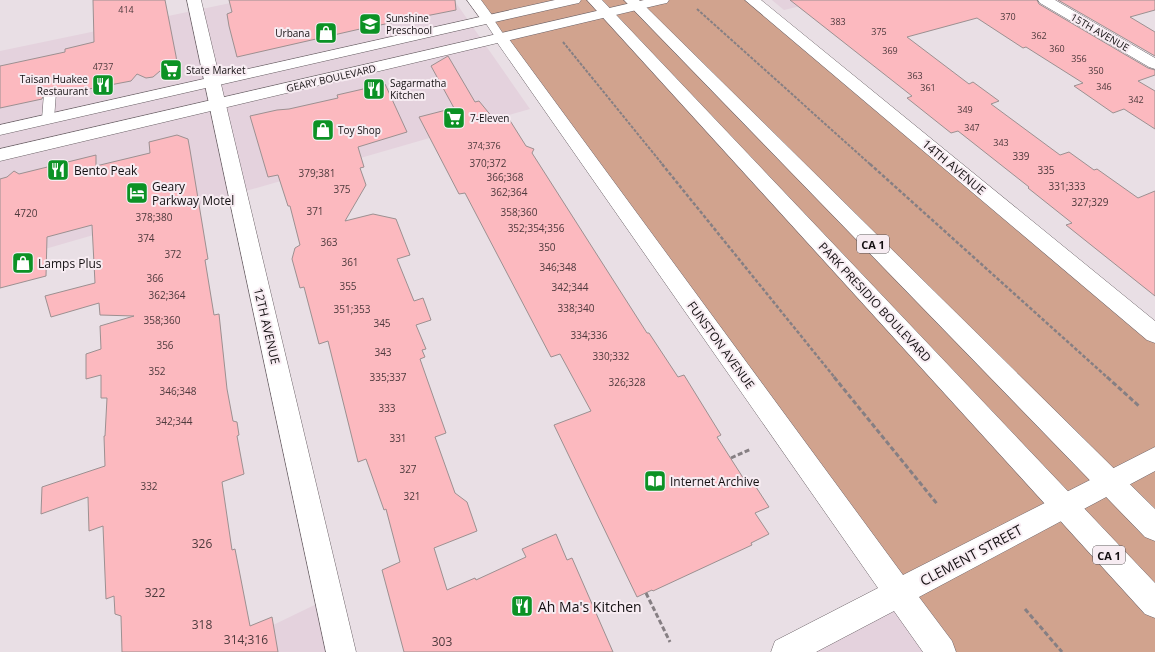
<svg xmlns="http://www.w3.org/2000/svg" width="1155" height="652" font-family="'Open Sans',sans-serif">
  <style>
    .built { fill: #e4d2dd }
    .green { fill: #d1a38e }
    .building { fill: #fcb9bf; stroke: #9c9091 }
    .lines { fill: none; stroke-linecap: round; stroke-linejoin: round }
    .service-casing { stroke: #6d6469; stroke-width: 1 }
    .minor-casing { stroke: #6d6469; stroke-width: 1 }
    .primary-casing { stroke: #6d6469; stroke-width: 1 }
    .trunk-casing { stroke: #6d6469; stroke-width: 1 }
    .path-far2 { stroke: #867f83; stroke-width: 2; stroke-dasharray: 3 1.5; stroke-linecap: butt }
    .path-far1 { stroke: #867f83; stroke-width: 2.5; stroke-dasharray: 3.5 2; stroke-linecap: butt }
    .path { stroke: #867f83; stroke-width: 3; stroke-dasharray: 5 2.5; stroke-linecap: butt }
    .service { fill: #fff; fill-rule: evenodd }
    .minor { fill: #fff; fill-rule: evenodd }
    .primary { fill: #fff; fill-rule: evenodd }
    .trunk { fill: #fff; fill-rule: evenodd }
    .labels { text-anchor: middle; dominant-baseline: central; stroke-width: 4; stroke-linejoin: round; paint-order: stroke }
    .far-number-label { font-size: 9px; fill: #4e3a3d }
    .far-poi-label { font-size: 10px; fill: #141012; stroke: #f7ecf2; text-anchor: start }
    .far-street-label { font-size: 10px; fill: #141012; stroke: #f7ecf2 }
    .number-label { font-size: 10px; fill: #4e3a3d }
    .shield { fill: #f7ecf2; stroke: #585255; stroke-width: 1 }
    .shield-label { font-size: 11px; font-weight: bold; fill: #141012 }
    .street-label { font-size: 12px; fill: #141012; stroke: #f7ecf2 }
    .poi-label { font-size: 12px; fill: #141012; stroke: #f7ecf2; text-anchor: start }
    .near-number-label { font-size: 12px; fill: #4e3a3d }
    .near-street-label { font-size: 14px; fill: #141012; stroke: #f7ecf2 }
    .near-poi-label { font-size: 14px; fill: #141012; stroke: #f7ecf2; text-anchor: start }
  </style>
  <rect width="100%" height="100%" fill="#e9dfe5"/>
  <g class="built">
    <polygon points="245,0 454,0 530,109 0,262 0,51"/>
    <polygon points="772,0 825,0 784,10"/>
    <polygon points="899,593 941,652 787,652"/>
    <polygon points="329,598 341,652 217,652"/>
  </g>
  <polygon class="green" points="474,0 752,0 1155,334 1155,652 942,652"/>
  <g class="building">
    <polygon points="93,0 165,0 176,56 179,77 160,71 153,77 146,78 137,74 131,81 57,95 55,89 50,88 45,89 42,99 0,108 0,66 65,52 65,49 94,42"/>
    <polygon points="229,0 455,0 456,10 360,29 237,57 229,26 227,14 232,12"/>
    <polygon points="790,0 1037,0 1039,4 1148,68 1155,70 1155,75 1138,81 1155,91 1155,129 1124,109 1113,113 1074,86 1083,83 1026,47 1023,48 977,18 907,37 969,84 973,82 999,101 991,104 1060,155 1069,152 1094,170 1097,169 1138,198 1155,191 1155,296 1066,225 1072,223 1028,188 1029,187 958,131 951,133 907,98 912,96"/>
    <polygon points="1058,0 1155,0 1155,10 1130,17 1155,32 1155,56"/>
    <polygon points="448,56 475,102 479,101 493,118 505,115 509,119 526,146 534,149 532,153 647,333 649,333 678,377 684,375 721,435 717,437 749,487 754,484 769,507 755,513 769,534 751,543 752,545 653,591 652,590 637,597 554,425 591,411 560,354 551,357 465,193 459,194 419,117 454,108 431,66"/>
    <polygon points="385,84 407,132 358,147 364,167 360,168 366,185 345,221 373,214 396,219 410,255 397,259 414,301 423,298 431,320 416,325 426,349 422,350 425,357 420,359 446,433 435,437 455,493 467,502 477,531 434,548 447,590 475,578 476,580 526,557 522,549 556,534 567,560 572,558 613,652 404,652 382,570 400,562 386,509 384,510 366,459 358,462 328,341 319,344 304,287 300,288 292,259 295,248 300,245 290,206 288,206 278,175 268,177 250,116 277,110 289,109 338,98 337,95"/>
    <polygon points="177,135 188,139 190,150 208,259 205,260 214,315 219,314 227,389 233,421 237,422 239,435 237,436 244,474 222,482 232,550 235,549 250,626 272,617 278,652 122,652 121,616 115,614 114,596 106,599 103,526 89,531 88,497 41,514 42,487 105,466 104,436 105,436 107,398 101,398 101,375 86,379 86,354 101,349 100,326 134,316 100,315 99,303 51,317 45,296 95,283 92,225 47,237 46,276 0,288 0,179 7,177 14,171 19,174 96,155 96,166 150,153 149,142"/>
  </g>
  <g class="lines">
    <g class="service-casing">
      <g id="service">
        <polygon points="488,16 492,17 506,38 505,40 501,41 497,40 483,19"/>
        <polygon points="50,89 54,90 56,93 54,119 52,122 44,122 42,119 44,93 46,90"/>
      </g>
    </g>
    <g class="minor-casing">
      <g id="minor">
        <polygon points="187,0 201,0 356,652 326,652"/>
        <polygon points="467,0 481,0 495,19 493,22 488,23 483,22"/>
        <polygon points="745,0 761,0 1155,321 1155,343 1147,340"/>
        <polygon points="1038,0 1055,0 1155,58 1155,69 1149,67 1040,3"/>
        <polygon points="501,34 506,35 903,575 1155,447 1155,471 919,597 952,641 956,652 923,652 894,611 816,652 771,652 775,641 878,588 494,38 496,35"/>
      </g>
    </g>
    <g class="primary-casing">
      <g id="primary">
        <polygon points="555,0 581,0 579,3 574,4 0,135 0,125"/>
        <polygon points="644,0 669,0 667,3 662,4 0,161 0,149"/>
      </g>
    </g>
    <g class="trunk-casing">
      <g id="trunk">
        <polygon points="587,0 602,0 1155,583 1155,618 1145,614"/>
        <polygon points="624,0 639,0 1155,509 1155,541 1145,537"/>
      </g>
    </g>
    <g class="path-far2">
      <polyline points="697,9 871,165"/>
      <polyline points="563,42 663,165"/>
    </g>
    <g class="path-far1">
      <polyline points="662,164 835,378"/>
      <polyline points="870,164 1108,378"/>
    </g>
    <g class="path">
      <polyline points="834,377 938,505"/>
      <polyline points="1107,377 1140,407"/>
      <polyline points="731,458 751,449"/>
      <polyline points="646,593 670,642"/>
      <polyline points="1025,609 1062,652"/>
    </g>
    <use href="#service" class="service"/>
    <use href="#minor" class="minor"/>
    <use href="#primary" class="primary"/>
    <use href="#trunk" class="trunk"/>
  </g>
  <defs>
    <g id="school-square" transform="scale(1.15)"><rect x="-9" y="-9" width="18" height="18" rx="4" fill="#0c9225" stroke="#f7ecf2"/><path d="M0-5L7-2L0 1L-7-2ZM-4 1L0 2.5L4 1V4Q0 6-4 4Z" fill="#fff"/></g>
    <g id="shop-square" transform="scale(1.15)"><rect x="-9" y="-9" width="18" height="18" rx="4" fill="#0c9225" stroke="#f7ecf2"/><path d="M-5-2.5h2.3a2.7 3.5 0 0 1 5.4 0H5L5.5 6h-11ZM-1.5-2.5h3a1.5 2.3 0 0 0-3 0Z" fill="#fff"/></g>
    <g id="supermarket-square" transform="scale(1.15)"><rect x="-9" y="-9" width="18" height="18" rx="4" fill="#0c9225" stroke="#f7ecf2"/><path d="M-6-5.5h2.5l.6 2H6L4.5 2H-2.5L-4.4-4H-6ZM-1.5 3.2a1.3 1.3 0 1 0 .1 0ZM3 3.2a1.3 1.3 0 1 0 .1 0Z" fill="#fff"/></g>
    <g id="restaurant-square" transform="scale(1.15)"><rect x="-9" y="-9" width="18" height="18" rx="4" fill="#0c9225" stroke="#f7ecf2"/><path d="M-5-6h1v4h1v-4h1v4h1v-4h1v5L-1.5 .5V6h-2V.5L-5-1ZM5-6V6H3V1.5H1.5Q1.5-4 5-6Z" fill="#fff"/></g>
    <g id="hotel-square" transform="scale(1.15)"><rect x="-9" y="-9" width="18" height="18" rx="4" fill="#0c9225" stroke="#f7ecf2"/><path d="M-6-4.5h1.5V1H6V5H4.5V3h-9V5H-6ZM-4 0a1.8 1.8 0 1 1 3.6 0ZM.5 0V-2.5h3Q6-2.5 6 0Z" fill="#fff"/></g>
    <g id="library-square" transform="scale(1.15)"><rect x="-9" y="-9" width="18" height="18" rx="4" fill="#0c9225" stroke="#f7ecf2"/><path d="M-6-4Q-3-5.5-.7-3.5V5Q-3 3-6 4ZM6-4Q3-5.5 .7-3.5V5Q3 3 6 4Z" fill="#fff"/></g>
  </defs>
  <g fill-rule="evenodd">
    <use href="#school-square" x="370" y="24"/>
    <use href="#shop-square" x="326" y="33"/>
    <use href="#supermarket-square" x="171" y="70"/>
    <use href="#restaurant-square" x="103" y="85"/>
    <use href="#restaurant-square" x="374" y="89"/>
    <use href="#supermarket-square" x="454" y="118"/>
    <use href="#shop-square" x="323" y="130"/>
    <use href="#restaurant-square" x="58" y="170"/>
    <use href="#hotel-square" x="137" y="193"/>
    <use href="#shop-square" x="23" y="263"/>
    <use href="#library-square" x="655" y="481"/>
    <use href="#restaurant-square" x="522" y="606"/>
  </g>
  <g class="labels">
    <g class="far-number-label">
      <text x="126" y="9">414</text>
      <text x="1008" y="16">370</text>
      <text x="838" y="21">383</text>
      <text x="879" y="31">375</text>
      <text x="1039" y="35">362</text>
      <text x="1057" y="48">360</text>
      <text x="890" y="50">369</text>
      <text x="1079" y="58">356</text>
      <text x="103" y="66">4737</text>
      <text x="1096" y="70">350</text>
      <text x="915" y="75">363</text>
      <text x="1104" y="86">346</text>
      <text x="928" y="87">361</text>
      <text x="1136" y="99">342</text>
      <text x="965" y="109">349</text>
      <text x="972" y="127">347</text>
      <text x="1001" y="142">343</text>
      <text x="484" y="145">374;376</text>
    </g>
    <g class="far-poi-label">
      <text x="386" y="18">Sunshine<tspan x="386" dy="12">Preschool</tspan></text>
      <text x="310" y="33" text-anchor="end">Urbana</text>
      <text x="186" y="70">State Market</text>
      <text x="88" y="79" text-anchor="end">Taisan Huakee<tspan x="88" dy="12">Restaurant</tspan></text>
      <text x="390" y="83">Sagarmatha<tspan x="390" dy="12">Kitchen</tspan></text>
      <text x="470" y="118">7-Eleven</text>
      <text x="338" y="130">Toy Shop</text>
    </g>
    <g class="far-street-label">
      <text transform="translate(1100 32) rotate(30)">15TH AVENUE</text>
      <text transform="translate(331 78) rotate(-13)">GEARY BOULEVARD</text>
    </g>
    <g class="number-label">
      <text x="1021" y="156">339</text>
      <text x="488" y="163">370;372</text>
      <text x="1046" y="170">335</text>
      <text x="317" y="173">379;381</text>
      <text x="505" y="177">366;368</text>
      <text x="1067" y="186">331;333</text>
      <text x="342" y="189">375</text>
      <text x="509" y="192">362;364</text>
      <text x="1090" y="202">327;329</text>
      <text x="315" y="211">371</text>
      <text x="519" y="212">358;360</text>
      <text x="26" y="213">4720</text>
      <text x="154" y="217">378;380</text>
      <text x="536" y="228">352;354;356</text>
      <text x="146" y="238">374</text>
      <text x="329" y="242">363</text>
      <text x="547" y="247">350</text>
      <text x="173" y="254">372</text>
      <text x="350" y="262">361</text>
      <text x="558" y="267">346;348</text>
      <text x="155" y="278">366</text>
      <text x="348" y="286">355</text>
      <text x="570" y="287">342;344</text>
      <text x="167" y="295">362;364</text>
      <text x="576" y="308">338;340</text>
      <text x="352" y="309">351;353</text>
      <text x="162" y="320">358;360</text>
      <text x="382" y="323">345</text>
      <text x="589" y="335">334;336</text>
      <text x="165" y="345">356</text>
      <text x="383" y="352">343</text>
      <text x="611" y="356">330;332</text>
      <text x="157" y="371">352</text>
      <text x="388" y="377">335;337</text>
      <text x="627" y="382">326;328</text>
      <text x="178" y="391">346;348</text>
      <text x="387" y="408">333</text>
      <text x="174" y="421">342;344</text>
      <text x="398" y="438">331</text>
      <text x="408" y="469">327</text>
      <text x="149" y="486">332</text>
      <text x="412" y="496">321</text>
    </g>
    <g class="shield">
      <rect x="857" y="235" width="32" height="18" rx="3"/>
      <rect x="1093" y="546" width="32" height="18" rx="3"/>
    </g>
    <g class="shield-label">
      <text x="873" y="244">CA 1</text>
      <text x="1109" y="555">CA 1</text>
    </g>
    <g class="street-label">
      <text transform="translate(954 167) rotate(40)">14TH AVENUE</text>
      <text transform="translate(875 302) rotate(47)">PARK PRESIDIO BOULEVARD</text>
      <text transform="translate(267 326) rotate(77)">12TH AVENUE</text>
      <text transform="translate(721 345) rotate(54)">FUNSTON AVENUE</text>
    </g>
    <g class="poi-label">
      <text x="74" y="170">Bento Peak</text>
      <text x="152" y="186">Geary<tspan x="152" dy="14">Parkway Motel</tspan></text>
      <text x="38" y="263">Lamps Plus</text>
      <text x="670" y="481">Internet Archive</text>
    </g>
    <g class="near-number-label">
      <text x="202" y="543">326</text>
      <text x="155" y="592">322</text>
      <text x="202" y="624">318</text>
      <text x="246" y="639">314;316</text>
      <text x="442" y="641">303</text>
    </g>
    <g class="near-street-label">
      <text transform="translate(971 555) rotate(-28)">CLEMENT STREET</text>
    </g>
    <g class="near-poi-label">
      <text x="538" y="606">Ah Ma's Kitchen</text>
    </g>
  </g>
</svg>
